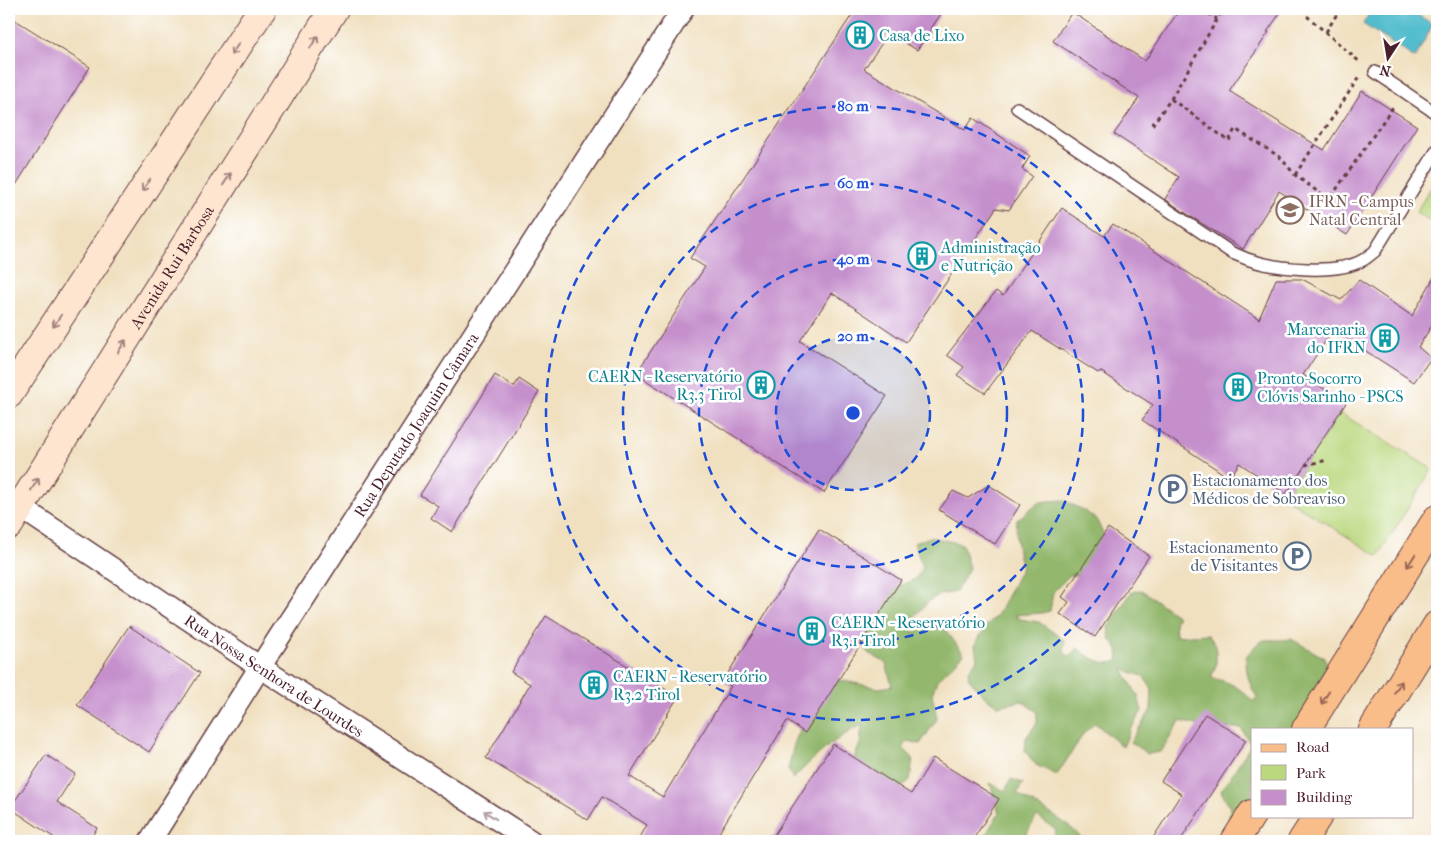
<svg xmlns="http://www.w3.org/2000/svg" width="1446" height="850" font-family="'IM FELL French Canon',serif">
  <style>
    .green { fill: #bad87e; stroke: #827c54 }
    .forest { fill: #93b86d; stroke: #6e6c4c }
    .water { fill: #52bdce; stroke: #4e6e7c }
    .building { fill: #c58fcc }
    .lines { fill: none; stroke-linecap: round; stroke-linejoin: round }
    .service-casing { stroke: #633c41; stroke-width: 14 }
    .minor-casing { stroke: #633c41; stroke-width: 24 }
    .secondary-casing { stroke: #633c41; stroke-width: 30 }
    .primary-casing { stroke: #633c41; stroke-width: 30 }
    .path { stroke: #633c41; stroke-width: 3; stroke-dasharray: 4 4; stroke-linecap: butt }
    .service { stroke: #fff; stroke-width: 11 }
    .minor { stroke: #fff; stroke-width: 21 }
    .secondary { stroke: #fde5d0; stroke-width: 28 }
    .primary { stroke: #f9bd89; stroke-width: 28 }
    .oneway { stroke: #a4827e }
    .oneway2 { stroke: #965 }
    .oneway3 { stroke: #ae9aa0 }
    .ring { fill: none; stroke: #1d4ed8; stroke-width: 2.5; stroke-dasharray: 9 6 }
    .labels { text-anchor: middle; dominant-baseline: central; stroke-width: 5; stroke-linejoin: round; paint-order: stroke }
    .culture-label { font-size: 16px; fill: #0d838f; stroke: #fff; text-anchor: start }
    .education-label { font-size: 16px; fill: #785e54; stroke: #fff; text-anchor: start }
    .street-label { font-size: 16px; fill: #4a1f2b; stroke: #fff }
    .service-label { font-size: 16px; fill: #4e5e75; stroke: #fff; text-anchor: start }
    .centre { fill: #1d4ed8; stroke: #fff; stroke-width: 2.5 }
    .ring-label { font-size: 15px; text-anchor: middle; font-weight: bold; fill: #1d4ed8; stroke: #fff; stroke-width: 5; stroke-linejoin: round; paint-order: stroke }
  </style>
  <rect width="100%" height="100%" fill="#fff"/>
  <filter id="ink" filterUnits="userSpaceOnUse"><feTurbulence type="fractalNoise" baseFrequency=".02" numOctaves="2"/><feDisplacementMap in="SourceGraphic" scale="10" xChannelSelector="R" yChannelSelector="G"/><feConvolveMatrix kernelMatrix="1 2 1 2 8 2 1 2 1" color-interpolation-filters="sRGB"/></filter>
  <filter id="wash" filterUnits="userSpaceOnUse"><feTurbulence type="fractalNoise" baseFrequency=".0096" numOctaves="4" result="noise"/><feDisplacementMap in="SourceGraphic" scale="20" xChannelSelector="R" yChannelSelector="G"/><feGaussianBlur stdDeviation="1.12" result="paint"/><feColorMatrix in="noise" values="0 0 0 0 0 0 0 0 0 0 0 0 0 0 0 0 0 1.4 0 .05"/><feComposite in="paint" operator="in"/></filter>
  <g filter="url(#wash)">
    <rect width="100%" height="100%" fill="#f0e0c0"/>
    <g class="green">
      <polygon points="1437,178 1437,225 1416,212"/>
      <polygon points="1340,413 1432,469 1378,556 1284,497"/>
    </g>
    <g class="forest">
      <path d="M 1063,500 L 1083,510 L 1096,519 L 1106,540 L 1087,576 L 1070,575 L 1053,592 L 1050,611 L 1042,613 L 1015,615 L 1020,619 L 1039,622 L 1065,641 L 1064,650 L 1068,657 L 1077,648 C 1089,657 1105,668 1119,660 L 1118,649 L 1110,639 L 1108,627 L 1122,606 L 1132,592 L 1141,590 C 1154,598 1165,608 1178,616 L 1175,622 L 1176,636 L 1208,634 L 1216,646 L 1216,665 L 1211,678 C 1229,681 1241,688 1253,702 L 1257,697 C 1249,684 1246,673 1246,657 L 1256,645 L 1264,640 L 1283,640 L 1291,639 L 1325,658 L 1328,675 L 1307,729 L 1252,729 L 1252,795 L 1238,811 L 1229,818 L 1230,808 L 1221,791 L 1251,745 L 1241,728 L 1210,728 L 1180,721 L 1161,752 L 1148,754 L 1130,742 L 1151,710 L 1152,689 L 1143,676 L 1123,670 L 1138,696 L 1142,711 L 1130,730 L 1123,747 L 1095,723 L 1084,733 L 1057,775 L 1036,765 L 1025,751 L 1026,738 L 1037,723 L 1037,712 L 1022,701 L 998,706 L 984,696 L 968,677 L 969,670 L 977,660 L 975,645 L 986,626 L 998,614 L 1022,567 C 1017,551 1015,537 1017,520 L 1039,502 Z"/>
      <path d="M 930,537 L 962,544 L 969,568 L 956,592 L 939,595 L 930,600 L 915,616 L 913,633 L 939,622 L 964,654 L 937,680 L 932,694 L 937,719 L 920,744 L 909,741 L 902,747 L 913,758 L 910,780 L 894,793 L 851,765 L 860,744 L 862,725 C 836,737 813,758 793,779 L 788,769 L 794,745 L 803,720 L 829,678 L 879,688 L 892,686 L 886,663 L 868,653 L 855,627 L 885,592 L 915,579 L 923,568 L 914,543 Z"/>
      <path d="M 1011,779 L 1023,783 L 1017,794 C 1036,806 1072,823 1083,841 L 1053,841 L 1056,830 L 1037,816 L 1022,841 L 982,841 L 999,813 L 990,783 L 1005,791 Z"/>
    </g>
    <polygon class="water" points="1372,9 1407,9 1433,24 1415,58 1363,24"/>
    <g id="blocks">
      <g class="building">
        <polygon points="856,9 944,9 917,50 889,33 864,69 965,130 973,118 1030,156 1022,169 1032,176 1009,210 996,208 906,342 832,293 800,341 887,396 824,493 636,374 705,267 690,258"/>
        <polygon points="1180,9 1283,9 1267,32 1269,32 1229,91 1324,150 1362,91 1417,126 1347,235 1279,191 1243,249 1193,218 1165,199 1179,177 1114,134 1139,98 1053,41 1072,12 1145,61"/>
        <polygon points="9,16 90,67 9,196"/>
        <polygon points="1062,208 1104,236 1113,224 1259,319 1276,279 1302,279 1341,300 1359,280 1412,316 1437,272 1437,318 1418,347 1431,358 1414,382 1333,330 1303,375 1346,403 1286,494 1239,463 1230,478 1142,420 1153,405 1100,371 1098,373 1032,331 985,393 957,375 964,367 947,355 996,291 1003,296"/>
        <polygon points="495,375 514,387 519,379 539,392 452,532 431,518 438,506 420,495"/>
        <polygon points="989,485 1020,505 995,544 939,510 953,491 968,498"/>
        <polygon points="1108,528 1149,556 1095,637 1060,614 1069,602 1062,597"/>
        <polygon points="819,529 901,580 805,733 787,721 714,841 638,841 647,825 602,797 588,820 486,758 530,684 511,672 546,616 678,697 629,776 663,797 731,686 723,681"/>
        <polygon points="129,626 200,673 149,752 77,705"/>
        <polygon points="1205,714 1246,740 1180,841 1151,841 1181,794 1161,781"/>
        <polygon points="833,744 911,794 933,758 999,799 972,841 770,841"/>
        <polygon points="46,755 75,774 57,802 97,828 89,841 59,841 10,808"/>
      </g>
    </g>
  </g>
  <g filter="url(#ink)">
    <use href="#blocks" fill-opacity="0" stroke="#633c41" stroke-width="1"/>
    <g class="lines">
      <g class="service-casing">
        <g id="service">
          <polyline points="1375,72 1437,114"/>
          <path d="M 1017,108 L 1232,253 C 1238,255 1244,258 1250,260 C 1277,269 1337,275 1363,260 C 1367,258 1371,254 1375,251 L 1437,150"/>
        </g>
      </g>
      <g class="minor-casing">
        <g id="minor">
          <path id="s1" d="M 20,507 L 260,667 L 531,841"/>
          <path id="s2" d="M 150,841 L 260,667 L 683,9"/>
        </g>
      </g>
      <g class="secondary-casing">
        <g id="secondary">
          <polyline points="9,394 262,9"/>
          <path id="s3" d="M 9,525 L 334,9"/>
        </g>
      </g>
      <g class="primary-casing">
        <g id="primary">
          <polyline points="1306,729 1437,519"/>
          <polyline points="1373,729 1437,625"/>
          <polyline points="1235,841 1252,814"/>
          <polyline points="1302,841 1318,816"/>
        </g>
      </g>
      <g class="path">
        <polyline points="1201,9 1217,19"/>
        <polyline points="1313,9 1308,17 1361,63"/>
        <polyline points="1326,32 1340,9"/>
        <polyline points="1171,99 1229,141 1235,129 1280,157 1295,175 1329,200 1393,107"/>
        <polyline points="1152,125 1171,99 1223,9"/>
        <polyline points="1295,175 1359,77"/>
        <polyline points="1305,465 1328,460"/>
      </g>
      <use href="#service" class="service"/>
      <use href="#minor" class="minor"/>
      <use href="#secondary" class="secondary"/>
      <use href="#primary" class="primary"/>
    </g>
    <defs><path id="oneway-shaft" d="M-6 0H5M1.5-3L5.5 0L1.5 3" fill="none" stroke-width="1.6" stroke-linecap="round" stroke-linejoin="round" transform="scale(1.25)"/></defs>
    <g class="oneway">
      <use href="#oneway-shaft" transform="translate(314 42) rotate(-58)"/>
      <use href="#oneway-shaft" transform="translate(235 49) rotate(123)"/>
      <use href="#oneway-shaft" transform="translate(227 179) rotate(-58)"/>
      <use href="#oneway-shaft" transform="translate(146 185) rotate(123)"/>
      <use href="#oneway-shaft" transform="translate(57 321) rotate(123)"/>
      <use href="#oneway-shaft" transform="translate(122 346) rotate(-58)"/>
      <use href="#oneway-shaft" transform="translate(35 484) rotate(-58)"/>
    </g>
    <g class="oneway2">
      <use href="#oneway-shaft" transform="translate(1411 561) rotate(122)"/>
      <use href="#oneway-shaft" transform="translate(1398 687) rotate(-58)"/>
      <use href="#oneway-shaft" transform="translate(1325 698) rotate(122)"/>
    </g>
    <use class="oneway3" href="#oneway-shaft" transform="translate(490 815) rotate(-147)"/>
  </g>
  <circle cx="853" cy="413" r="77" fill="#1d4ed8" fill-opacity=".12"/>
  <g class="ring">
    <circle cx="853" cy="413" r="77"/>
    <circle cx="853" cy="413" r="154"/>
    <circle cx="853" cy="413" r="230"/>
    <circle cx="853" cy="413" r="307"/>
  </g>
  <defs>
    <g id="building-ring" transform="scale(1.4375)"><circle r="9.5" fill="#fff" stroke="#0f9aa8" stroke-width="1.5"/><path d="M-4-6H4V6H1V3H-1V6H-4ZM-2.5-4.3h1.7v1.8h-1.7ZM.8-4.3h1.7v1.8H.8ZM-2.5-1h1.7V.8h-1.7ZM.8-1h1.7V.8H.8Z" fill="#0f9aa8"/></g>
    <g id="university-ring" transform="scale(1.4375)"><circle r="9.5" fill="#fff" stroke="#8d6e63" stroke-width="1.5"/><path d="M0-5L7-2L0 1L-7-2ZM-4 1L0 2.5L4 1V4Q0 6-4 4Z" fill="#8d6e63"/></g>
    <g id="parking-ring" transform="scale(1.4375)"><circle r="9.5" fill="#fff" stroke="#5c6f8a" stroke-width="1.5"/><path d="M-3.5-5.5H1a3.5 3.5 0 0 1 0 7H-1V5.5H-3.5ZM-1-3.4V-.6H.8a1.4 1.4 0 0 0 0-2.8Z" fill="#5c6f8a"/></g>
  </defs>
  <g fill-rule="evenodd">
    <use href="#building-ring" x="860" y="35"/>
    <use href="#university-ring" x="1290" y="210"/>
    <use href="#building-ring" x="922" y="256"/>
    <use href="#building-ring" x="1385" y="338"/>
    <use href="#building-ring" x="761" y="385"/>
    <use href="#building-ring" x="1238" y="387"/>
    <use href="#parking-ring" x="1173" y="489"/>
    <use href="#parking-ring" x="1297" y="556"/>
    <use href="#building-ring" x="812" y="631"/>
    <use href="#building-ring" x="594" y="685"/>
  </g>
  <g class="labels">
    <g class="culture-label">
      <text x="879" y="35">Casa de Lixo</text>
      <text x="941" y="247">Administração<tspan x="941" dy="18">e Nutrição</tspan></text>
      <text x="1366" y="329" text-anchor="end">Marcenaria<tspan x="1366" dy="18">do IFRN</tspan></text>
      <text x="742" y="376" text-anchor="end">CAERN - Reservatório<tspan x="742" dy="18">R3.3 Tirol</tspan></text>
      <text x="1257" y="378">Pronto-Socorro<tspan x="1257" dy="18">Clóvis Sarinho - PSCS</tspan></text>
      <text x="831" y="622">CAERN - Reservatório<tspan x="831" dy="18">R3.1 Tirol</tspan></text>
      <text x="613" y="676">CAERN - Reservatório<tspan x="613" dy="18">R3.2 Tirol</tspan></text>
    </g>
    <g class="education-label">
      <text x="1309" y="201">IFRN - Campus<tspan x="1309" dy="18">Natal Central</tspan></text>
    </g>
    <g class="street-label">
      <text stroke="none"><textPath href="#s3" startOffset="305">Avenida Rui Barbosa</textPath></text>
      <text stroke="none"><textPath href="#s2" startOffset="494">Rua Deputado Joaquim Câmara</textPath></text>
      <text stroke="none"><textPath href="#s1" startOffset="305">Rua Nossa Senhora de Lourdes</textPath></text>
    </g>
    <g class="service-label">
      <text x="1192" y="480">Estacionamento dos<tspan x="1192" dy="18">Médicos de Sobreaviso</tspan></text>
      <text x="1278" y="547" text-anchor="end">Estacionamento<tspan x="1278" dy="18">de Visitantes</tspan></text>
    </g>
  </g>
  <circle cx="853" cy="413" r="8" class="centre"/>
  <g class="ring-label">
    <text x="853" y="111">80 m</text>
    <text x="853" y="188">60 m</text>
    <text x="853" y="264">40 m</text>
    <text x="853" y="341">20 m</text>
  </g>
  <rect width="1446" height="850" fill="none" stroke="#fff" stroke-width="30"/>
  <rect x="1251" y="728" width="162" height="90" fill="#ffffff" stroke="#b7a5aa"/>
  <rect x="1261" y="744" width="25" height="8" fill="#f9bd89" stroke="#b7a5aa"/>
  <text x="1296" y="752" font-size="15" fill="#4a1f2b">Road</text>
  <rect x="1261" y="765" width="25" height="15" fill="#bad87e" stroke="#b7a5aa"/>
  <text x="1296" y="778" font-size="15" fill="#4a1f2b">Park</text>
  <rect x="1261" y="790" width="25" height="15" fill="#c58fcc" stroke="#b7a5aa"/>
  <text x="1296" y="802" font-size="15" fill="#4a1f2b">Building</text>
  <g transform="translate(1388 58) rotate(192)" stroke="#ffffff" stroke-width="4" paint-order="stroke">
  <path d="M0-4L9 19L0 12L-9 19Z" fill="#4a1f2b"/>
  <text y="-8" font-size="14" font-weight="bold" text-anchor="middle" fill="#4a1f2b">N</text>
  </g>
</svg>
